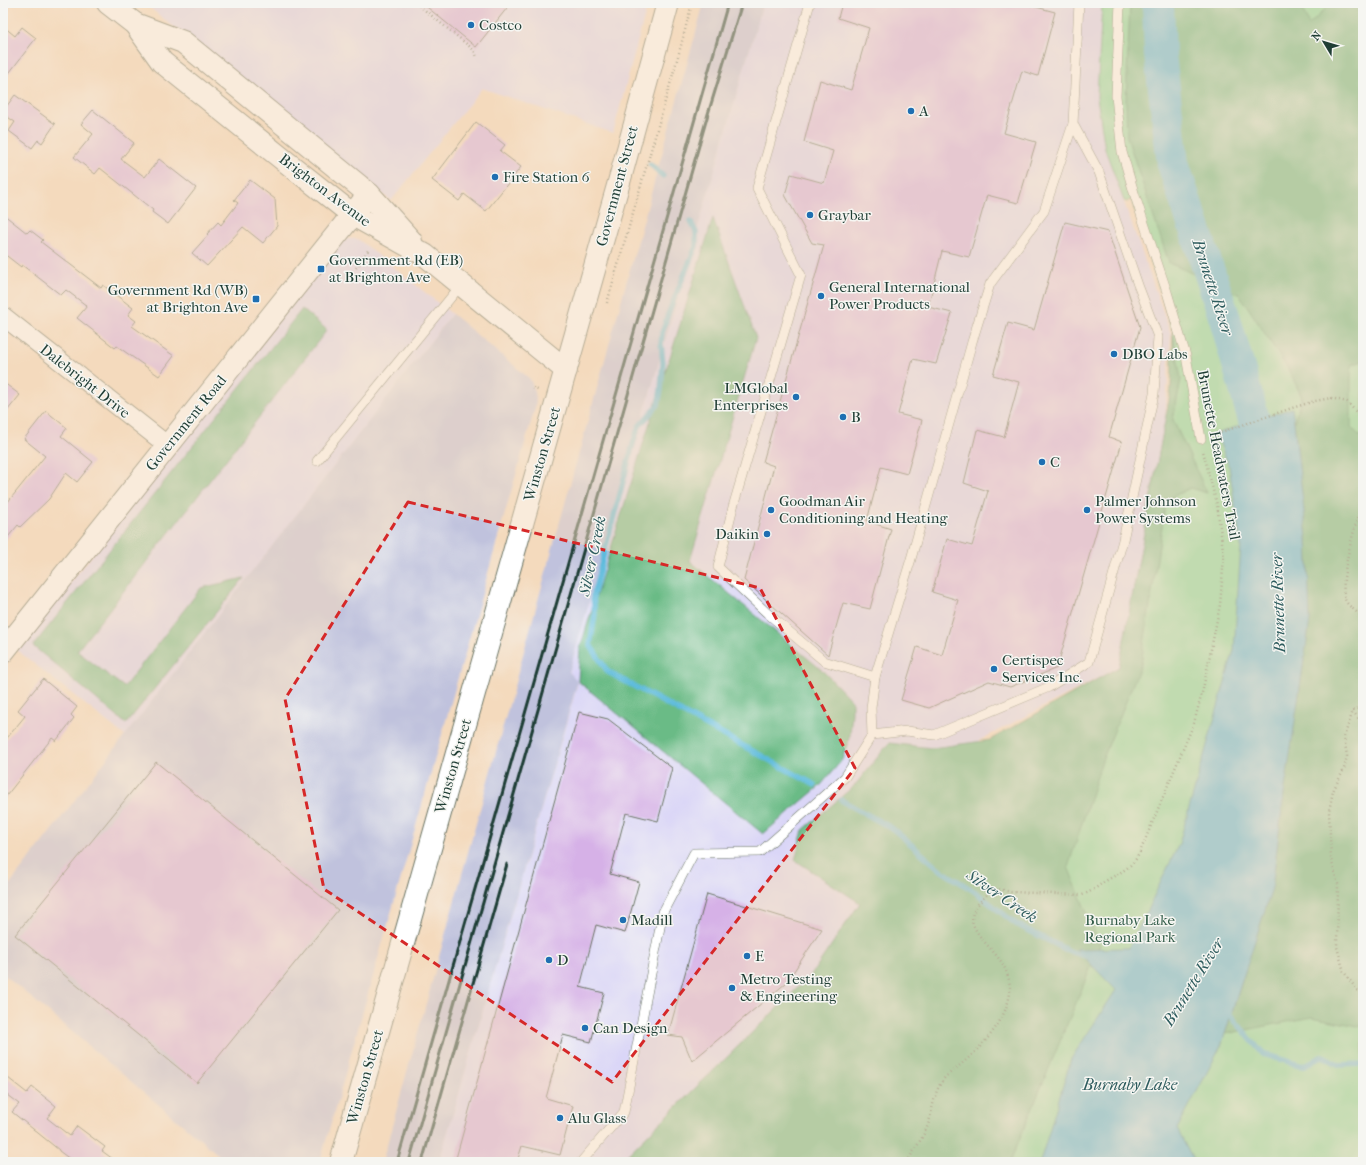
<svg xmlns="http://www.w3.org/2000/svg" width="1366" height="1165" font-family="'IM FELL French Canon',serif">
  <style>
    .built { fill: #dad6f7 }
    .industrial { fill: #c0c2dd }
    .green { fill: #83db9f; stroke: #518c6a }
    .forest { fill: #6abb86; stroke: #447c5d }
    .water { fill: #5dbbdc; stroke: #3e7c88 }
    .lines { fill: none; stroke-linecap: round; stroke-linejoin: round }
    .stream { stroke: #5dbbdc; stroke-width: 5.5 }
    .river { stroke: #5dbbdc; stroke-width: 32 }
    .building { fill: #d6b1e7 }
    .service-casing { stroke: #6a7464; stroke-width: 10 }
    .minor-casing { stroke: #6a7464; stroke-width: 20 }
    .tertiary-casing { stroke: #6a7464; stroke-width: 24 }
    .path { stroke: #6a7464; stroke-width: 2.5; stroke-dasharray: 1 3; stroke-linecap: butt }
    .service { stroke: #fff; stroke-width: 9 }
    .minor { stroke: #fff; stroke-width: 18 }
    .tertiary { stroke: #fff; stroke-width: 22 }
    .rail { stroke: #1f3d34; stroke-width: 3 }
    .marked { fill: none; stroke: #d62828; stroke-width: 3; stroke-dasharray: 8 5; stroke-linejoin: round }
    .poi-dot { fill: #1f6fb2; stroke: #f6f6f2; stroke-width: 1.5 }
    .labels { text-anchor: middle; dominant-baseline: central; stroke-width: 3; stroke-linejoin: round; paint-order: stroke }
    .poi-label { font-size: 15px; fill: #1f3d34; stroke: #f6f6f2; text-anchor: start }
    .street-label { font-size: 15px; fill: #1f3d34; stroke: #f6f6f2 }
    .park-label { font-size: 15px; fill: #335d49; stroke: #f6f6f2 }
    .water-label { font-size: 16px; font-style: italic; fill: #2e5c5e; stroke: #f6f6f2 }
  </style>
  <rect width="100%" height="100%" fill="#f6f6f2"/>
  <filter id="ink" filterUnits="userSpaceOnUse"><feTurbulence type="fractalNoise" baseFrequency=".025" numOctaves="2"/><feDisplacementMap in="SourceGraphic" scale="8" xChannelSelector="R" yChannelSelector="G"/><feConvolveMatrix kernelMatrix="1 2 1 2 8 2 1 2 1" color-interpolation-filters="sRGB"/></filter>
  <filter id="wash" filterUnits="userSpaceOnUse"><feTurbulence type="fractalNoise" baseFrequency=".012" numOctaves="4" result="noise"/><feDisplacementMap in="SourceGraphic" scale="16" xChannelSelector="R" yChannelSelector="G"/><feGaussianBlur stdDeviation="0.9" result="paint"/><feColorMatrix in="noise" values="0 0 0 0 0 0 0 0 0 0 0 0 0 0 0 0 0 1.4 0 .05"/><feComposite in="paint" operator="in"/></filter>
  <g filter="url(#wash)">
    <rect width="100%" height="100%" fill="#f4dabd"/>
    <g class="built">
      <polygon points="144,3 648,3 613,133 482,88 391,201"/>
      <polygon points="763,3 1102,3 1097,97 1105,149 1171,334 1165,421 1119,667 908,778 860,903 811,975 620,1162 439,1162 578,682 569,672"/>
      <polygon points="343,239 358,239 452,314 125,736 17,650"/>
    </g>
    <g class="industrial">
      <polygon points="704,3 763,3 569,672 578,681 439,1162 382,1162"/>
      <polygon points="452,314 530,379 535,392 536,399 535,408 320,1162 227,1162 3,974 3,893"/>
    </g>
    <polygon class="green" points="1102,3 1363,3 1363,1162 620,1162 811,975 860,903 990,740 1119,667 1171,389 1173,332 1131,199 1127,202 1124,201 1105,149 1097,97"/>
    <g class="forest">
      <polygon points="1130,3 1300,3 1309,25 1331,3 1363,3 1363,361 1351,365 1351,427 1363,439 1363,1027 1312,1017 1225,1034 1272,888 1283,801 1310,620 1307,538 1294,422 1302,397 1288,369 1240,295 1169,263 1127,137 1126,100"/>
      <polygon points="713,218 756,338 690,561 823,671 852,701 852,713 850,735 842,760 821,785 763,834 578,681 580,648"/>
      <polygon points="302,309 327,330 77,651 124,687 201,588 244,578 126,724 33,646"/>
      <polygon points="1173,332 1181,379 1173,420 1207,493 1190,488 1166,500 1141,664 1102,761 1068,867 1100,945 1010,1162 620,1162 811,975 860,903 795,860 803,830 855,785 889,743 932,748 990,740 1119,667 1171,389"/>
    </g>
    <polygon class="water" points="1292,408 1294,422 1307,538 1310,620 1283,801 1272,888 1221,1046 1177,1129 1194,1162 1040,1162 1071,1059 1116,990 1076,949 1129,948 1179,844 1234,650 1241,545 1229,466 1216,434"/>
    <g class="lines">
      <g class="stream">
        <polyline points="650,164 663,176"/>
        <polyline points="691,222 696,232 696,246 668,314 662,333 661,343 663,363 661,390 658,405 639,426 634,440 593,596 595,614 590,645 608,672 815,785"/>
        <polyline points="841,800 893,829 942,871 974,891 1016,924 1069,951 1088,957"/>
        <polyline points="1227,1011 1263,1054 1303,1066 1323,1056 1340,1065 1363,1064"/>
      </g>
      <polyline class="river" points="1158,3 1160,55 1173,164 1225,319 1266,462"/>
    </g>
    <g id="blocks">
      <g class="building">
        <polygon points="422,3 511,3 476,47"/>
        <polygon points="842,3 1021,3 1055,12 1038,76 1022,71 1004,133 1036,142 1018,203 987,195 969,257 942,251 928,307 952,313 936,364 913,359 898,414 922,420 907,474 881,467 867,521 891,529 870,609 843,603 828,655 744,580 774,466 763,462 824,245 812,243 785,195 791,174 824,183 833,151 804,142 820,80 851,90 869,28 838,18"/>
        <polygon points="3,26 15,36 22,27 36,38 3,81"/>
        <polygon points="15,95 55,124 42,143 38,140 32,148 9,131 15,122 3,114 3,111"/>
        <polygon points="93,110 134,143 121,159 145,177 159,159 196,188 168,224 152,212 153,210 100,168 95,174 74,157 93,134 81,124"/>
        <polygon points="476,122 505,145 500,151 521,167 486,211 464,194 459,201 432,180"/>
        <polygon points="250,180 275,199 277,226 263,243 243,227 207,266 192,253 208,235 207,234 218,222 221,225 238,203 234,200"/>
        <polygon points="3,214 27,233 30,230 43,240 41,242 101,288 103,285 133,308 128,315 136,321 132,326 174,356 159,376 117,346 115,348 77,318 87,306 66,290 61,295 22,265 21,267 3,253"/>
        <polygon points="1065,222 1108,232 1140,327 1109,437 1122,442 1057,668 1010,687 989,681 929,708 901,700 917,647 942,655 958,600 932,592 947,539 972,546 988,491 964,483 977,430 1004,437 1019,382 993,375 1008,323 1034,330"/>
        <polygon points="3,382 20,395 3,416"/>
        <polygon points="46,411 67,428 61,436 93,462 77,482 66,473 49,499 20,527 18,525 3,543 3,508 45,456 24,439"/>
        <polygon points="43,679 77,707 71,715 74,718 56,741 52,738 3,800 3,743 25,716 18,710"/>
        <polygon points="579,712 608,719 672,768 658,821 626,813 610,874 639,882 625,933 596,925 580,987 604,993 591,1042 563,1035 546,1098 573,1106 560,1155 522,1146 517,1162 455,1162"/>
        <polygon points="156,762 338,910 197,1083 15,935"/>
        <polygon points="707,894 822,929 786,983 692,1061 682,1037 668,1035"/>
        <polygon points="3,1074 27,1093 32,1087 56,1106 47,1118 70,1136 77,1126 105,1147 102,1151 117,1162 74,1162 59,1151 59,1150 12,1112 19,1104 3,1092"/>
      </g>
    </g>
  </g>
  <g filter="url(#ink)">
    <use href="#blocks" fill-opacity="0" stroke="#6a7464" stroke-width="1"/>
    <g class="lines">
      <g class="service-casing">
        <g id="service">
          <polyline points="810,3 757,188 801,275 733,507 718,567 767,613 824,661 875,677"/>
          <polyline points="1120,3 1116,96 1122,152 1135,196 1167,292 1186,356 1201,439"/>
          <polyline points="317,461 461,285"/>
          <polyline points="872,735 907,731 934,735 1049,687 1089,662 1123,540 1154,394 1158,337 1138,285 1099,172 1073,124"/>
          <polyline points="581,1162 624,1112 663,912 694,853 760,852 845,777 872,735 871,708 875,677 911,559 972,342 990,284 1044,211 1073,124 1079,3"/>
        </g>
      </g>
      <g class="minor-casing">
        <polyline id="minor" points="3,316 167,445"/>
      </g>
      <g class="tertiary-casing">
        <g id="tertiary">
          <polyline points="108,3 135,24 162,62 285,161 353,215 425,255 566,370"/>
          <polyline points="135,24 183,42 369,194 411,241"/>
          <polyline points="3,652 369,194"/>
          <polyline points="341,1162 621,175 668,3"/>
        </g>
      </g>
      <g class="path">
        <polyline points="416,3 474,50 477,57"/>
        <polyline points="356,268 369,249"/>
        <polyline points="607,303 679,53 692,3"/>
        <polyline points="533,388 540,391"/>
        <polyline points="1213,435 1292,408 1315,401 1331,398 1347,402 1358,414 1363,428"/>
        <path d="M 1363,498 C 1358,518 1335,587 1347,603 C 1351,608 1358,613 1363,617"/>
        <polyline points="1363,698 1360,707 1353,711 1344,737 1347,756 1344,769 1333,791 1329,811 1331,859 1338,884 1337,947 1344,972 1357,990 1363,993"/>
        <polyline points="1353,711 1363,725"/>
        <path d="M 907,1162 C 914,1150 923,1138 928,1125 C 933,1110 933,1093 943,1080 C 947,1074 954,1071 959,1066 C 981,1048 1006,1022 1010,993 C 1011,982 1006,967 999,959 C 991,947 965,927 974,911 C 978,902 987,895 994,888 L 1011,892 L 1082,895 C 1091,892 1097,887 1104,882 C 1118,873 1132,869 1140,852 L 1194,723 L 1203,689 L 1220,605 L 1224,557 L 1217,505 L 1203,451"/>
      </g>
      <use href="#service" class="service"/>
      <use href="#minor" class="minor"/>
      <use href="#tertiary" class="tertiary"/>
      <g class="rail">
        <polyline points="397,1162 728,3"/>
        <polyline points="409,1162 708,114 742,3"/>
        <polyline points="422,1162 507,864"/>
      </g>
    </g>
  </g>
  <path d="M0 0H1366V1165H0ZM 408,502 L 760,588 L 855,768 L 612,1082 L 324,889 L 285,699 Z" fill="#f4dabd" fill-opacity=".55" fill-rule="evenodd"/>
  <path class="marked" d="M 408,502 L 760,588 L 855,768 L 612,1082 L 324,889 L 285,699 Z"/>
  <g class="poi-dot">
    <circle cx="471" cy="25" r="4"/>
    <circle cx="911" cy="111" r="4"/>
    <circle cx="495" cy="177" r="4"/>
    <circle cx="810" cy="215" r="4"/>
    <rect x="317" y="265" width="8" height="8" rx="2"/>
    <circle cx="821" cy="296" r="4"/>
    <rect x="252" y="295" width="8" height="8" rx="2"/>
    <circle cx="1114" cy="354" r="4"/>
    <circle cx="796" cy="397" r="4"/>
    <circle cx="843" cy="417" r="4"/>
    <circle cx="1042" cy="462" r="4"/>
    <circle cx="771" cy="510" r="4"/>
    <circle cx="1087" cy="510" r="4"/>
    <circle cx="767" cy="534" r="4"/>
    <circle cx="994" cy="669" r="4"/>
    <circle cx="623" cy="920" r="4"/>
    <circle cx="747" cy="956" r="4"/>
    <circle cx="549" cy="960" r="4"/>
    <circle cx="732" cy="988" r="4"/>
    <circle cx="585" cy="1028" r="4"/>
    <circle cx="560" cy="1118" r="4"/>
  </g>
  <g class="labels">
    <g class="poi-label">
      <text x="479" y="25">Costco</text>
      <text x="919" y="111">A</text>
      <text x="503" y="177">Fire Station 6</text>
      <text x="818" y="215">Graybar</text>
      <text x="329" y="260">Government Rd (EB)<tspan x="329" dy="17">at Brighton Ave</tspan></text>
      <text x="829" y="287">General International<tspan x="829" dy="17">Power Products</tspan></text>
      <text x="248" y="290" text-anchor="end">Government Rd (WB)<tspan x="248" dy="17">at Brighton Ave</tspan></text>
      <text x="1122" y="354">DBO Labs</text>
      <text x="788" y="388" text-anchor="end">LMGlobal<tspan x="788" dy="17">Enterprises</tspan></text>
      <text x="851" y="417">B</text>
      <text x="1050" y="462">C</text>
      <text x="779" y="501">Goodman Air<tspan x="779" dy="17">Conditioning and Heating</tspan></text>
      <text x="1095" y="501">Palmer Johnson<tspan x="1095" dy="17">Power Systems</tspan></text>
      <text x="759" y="534" text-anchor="end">Daikin</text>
      <text x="1002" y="660">Certispec<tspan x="1002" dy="17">Services Inc.</tspan></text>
      <text x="631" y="920">Madill</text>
      <text x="755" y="956">E</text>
      <text x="557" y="960">D</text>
      <text x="740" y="979">Metro Testing<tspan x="740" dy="17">&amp; Engineering</tspan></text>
      <text x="593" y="1028">Can Design</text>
      <text x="568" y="1118">Alu Glass</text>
    </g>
    <g class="street-label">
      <text transform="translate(617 186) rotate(-75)">Government Street</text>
      <text transform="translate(325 190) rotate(37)">Brighton Avenue</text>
      <text transform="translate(85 381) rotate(38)">Dalebright Drive</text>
      <text transform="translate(186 423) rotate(-51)">Government Road</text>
      <text transform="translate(542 454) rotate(-74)">Winston Street</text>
      <text transform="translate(1219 455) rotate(79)">Brunette Headwaters Trail</text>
      <text transform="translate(453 766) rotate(-74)">Winston Street</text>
      <text transform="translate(365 1077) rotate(-74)">Winston Street</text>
    </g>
    <g class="park-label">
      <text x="1130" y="920">Burnaby Lake<tspan x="1130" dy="17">Regional Park</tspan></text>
    </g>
    <g class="water-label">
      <text transform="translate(1213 287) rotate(72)">Brunette River</text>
      <text transform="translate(592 556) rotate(-78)">Silver Creek</text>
      <text transform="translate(1278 603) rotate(-92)">Brunette River</text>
      <text transform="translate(1002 896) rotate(34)">Silver Creek</text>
      <text transform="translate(1193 982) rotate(-58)">Brunette River</text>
      <text x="1130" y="1084">Burnaby Lake</text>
    </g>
  </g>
  <rect width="1366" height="1165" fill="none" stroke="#f6f6f2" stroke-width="16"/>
  <g transform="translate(1324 42) rotate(308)" stroke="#f6f6f2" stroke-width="3" paint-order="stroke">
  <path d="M0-3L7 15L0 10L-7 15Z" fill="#1f3d34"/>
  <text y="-6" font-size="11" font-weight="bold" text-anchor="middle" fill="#1f3d34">N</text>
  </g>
</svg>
